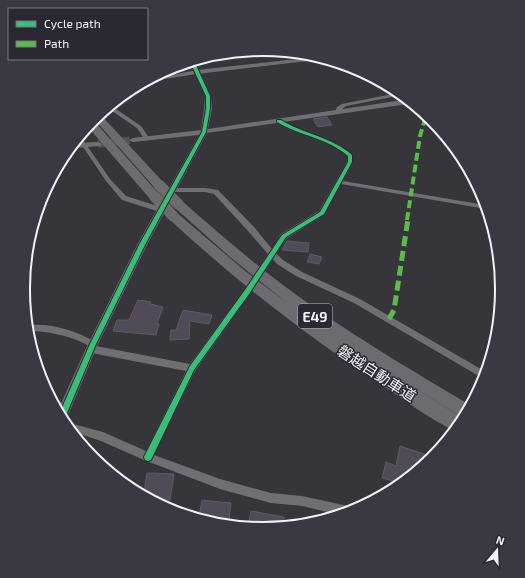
<svg xmlns="http://www.w3.org/2000/svg" width="525" height="578" font-family="'Exo 2','Noto Sans JP',sans-serif">
  <style>
    .building { fill: #4f4c57; stroke: #5c5c60 }
    .lines { fill: none; stroke-linecap: round; stroke-linejoin: round }
    .tertiary-tunnel { stroke: #515156; stroke-width: 8; stroke-dasharray: 8 4; stroke-linecap: butt }
    .minor { fill: #6f6f71; fill-rule: evenodd }
    .tertiary { fill: #6f6f71; fill-rule: evenodd }
    .motorway { fill: #6c6c70; fill-rule: evenodd }
    .motorway-bridge { stroke: #6c6c70; stroke-width: 11 }
    .quiet-far1 { stroke: #5cbc4b; stroke-width: 4; stroke-dasharray: 8 4; stroke-linecap: butt }
    .quiet { stroke: #5cbc4b; stroke-width: 5; stroke-dasharray: 10 5; stroke-linecap: butt }
    .cycleway-casing { stroke: #2a2931; stroke-width: 2 }
    .cycleway { fill: #3abd76; fill-rule: evenodd }
    .labels { text-anchor: middle; dominant-baseline: central; stroke-width: 3; stroke-linejoin: round; paint-order: stroke }
    .shield { fill: #2a2931; stroke: #b5b5bc; stroke-width: 1 }
    .shield-label { font-size: 14px; font-weight: bold; fill: #f1f1f7 }
    .street-label { font-size: 15px; fill: #f1f1f7; stroke: #2a2931 }
    .rim { fill: none; stroke: #f1f1f7; stroke-width: 2 }
  </style>
  <rect width="100%" height="100%" fill="#35353a"/>
  <g class="building">
    <polygon points="327,117 332,125 318,127 313,119"/>
    <polygon points="287,241 309,243 308,252 282,250"/>
    <polygon points="310,254 322,257 319,264 307,262"/>
    <polygon points="138,300 151,302 150,304 163,307 157,324 159,324 156,335 113,331 117,320 129,320"/>
    <polygon points="183,310 212,315 209,324 190,321 189,339 170,340 171,330 176,330"/>
    <polygon points="400,446 433,457 396,482 382,478 386,462 396,466"/>
    <polygon points="147,473 174,474 170,500 155,500 144,492"/>
    <polygon points="202,500 231,503 229,520 199,516"/>
    <polygon points="251,511 284,517 283,524 262,528 248,526"/>
  </g>
  <g class="lines">
    <polyline class="tertiary-tunnel" points="98,144 133,140"/>
    <g class="minor">
      <polygon points="305,58 311,59 308,61 197,74 151,81 156,78 197,70"/>
      <polygon points="393,94 397,96 346,106 342,109 340,113 335,112 337,107 342,104"/>
      <polygon points="113,107 141,126 150,139 149,140 145,140 137,128 109,109"/>
      <path d="M 279,119 L 299,129 L 338,144 L 352,155 L 353,162 L 343,181 L 485,205 L 486,209 L 341,184 L 324,215 L 287,238 L 276,253 L 283,260 L 302,272 L 360,299 L 486,372 L 484,379 L 354,303 L 296,276 L 277,264 L 273,259 L 266,270 L 260,270 L 259,268 L 268,254 L 248,231 L 214,194 L 205,192 L 172,192 L 169,190 L 172,188 L 205,188 L 218,190 L 254,227 L 272,249 L 281,234 L 319,211 L 347,162 L 347,156 C 328,138 299,136 277,122 L 276,121 Z"/>
      <polygon points="81,137 110,179 126,196 164,208 166,210 164,212 160,212 122,200 106,181 79,141"/>
      <path d="M 247,289 L 251,292 L 250,294 L 195,371 L 154,455 L 220,479 L 271,493 L 302,496 L 348,506 L 352,507 L 353,511 L 336,514 L 302,506 L 271,503 L 220,489 L 144,460 L 101,441 L 77,433 L 71,425 L 73,424 L 103,432 L 146,451 L 186,371 L 91,353 L 88,352 L 87,349 L 89,346 C 71,336 52,332 31,331 L 30,325 C 53,323 76,331 96,342 L 97,344 L 96,346 L 190,364 L 244,290 Z"/>
    </g>
    <g class="tertiary">
      <polygon points="196,63 211,96 212,109 208,129 403,100 408,104 207,133 148,243 98,344 69,413 66,417 59,408 88,344 138,243 199,135 133,142 129,140 133,138 201,130 204,109 205,96 190,64"/>
      <polygon points="98,142 102,144 101,146 74,148 77,143"/>
    </g>
    <g class="motorway">
      <polygon points="101,115 163,182 165,185 163,188 155,188 94,119"/>
      <polygon points="92,121 95,122 159,194 161,197 159,200 151,200 88,127"/>
      <path d="M 178,200 L 182,201 C 226,240 271,278 319,311 C 367,344 418,374 468,404 L 460,416 L 458,415 L 348,346 L 460,416 L 451,429 C 428,418 406,401 385,387 C 308,337 236,281 169,219 L 167,216 L 169,213 L 177,213 L 244,270 L 287,303 L 230,257 L 174,207 L 172,204 L 174,201 Z"/>
    </g>
    <g class="motorway-bridge">
      <polyline points="159,185 178,204"/>
      <polyline points="155,197 173,216"/>
    </g>
    <polyline class="quiet-far1" points="407,220 420,136 426,116"/>
    <polyline class="quiet" points="389,319 394,310 408,219"/>
    <g class="cycleway-casing">
      <g id="cycleway">
        <polygon points="195,63 210,96 210,109 206,132 146,243 96,344 67,413 65,416 61,410 90,344 140,243 202,132 206,109 206,96 191,64"/>
        <path d="M 277,120 L 281,120 C 303,134 332,137 352,155 L 352,162 L 324,214 L 286,237 L 249,294 L 194,370 L 151,460 L 148,461 L 145,460 L 144,457 L 190,366 L 245,290 L 282,235 L 320,212 L 348,162 L 348,156 C 328,138 300,136 277,122 Z"/>
      </g>
    </g>
    <use href="#cycleway" class="cycleway"/>
  </g>
  <g class="labels">
    <rect class="shield" x="298" y="304" width="34" height="24" rx="3"/>
    <g class="shield-label">
      <text x="315" y="316">E49</text>
    </g>
    <g class="street-label">
      <text transform="translate(377 373) rotate(33)">磐越自動車道</text>
    </g>
  </g>
  <path d="M0 0H525V578H0ZM262 56H263A232 232 0 0 1 495 288V290A232 232 0 0 1 263 522H262A232 232 0 0 1 30 290V288A232 232 0 0 1 262 56Z" fill="#3a3941" fill-rule="evenodd"/>
  <path class="rim" d="M262 56H263A232 232 0 0 1 495 288V290A232 232 0 0 1 263 522H262A232 232 0 0 1 30 290V288A232 232 0 0 1 262 56Z"/>
  <rect x="8" y="8" width="140" height="52" fill="#2a2931" stroke="#7a7980"/>
  <rect x="16" y="21" width="20" height="6" fill="#3abd76" stroke="#7a7980"/>
  <text x="44" y="28" font-size="12" fill="#f1f1f7">Cycle path</text>
  <rect x="16" y="41" width="20" height="6" fill="#5cbc4b" stroke="#7a7980"/>
  <text x="44" y="48" font-size="12" fill="#f1f1f7">Path</text>
  <g transform="translate(497 550) rotate(19)" stroke="#2a2931" stroke-width="3" paint-order="stroke">
  <path d="M0-3L7 15L0 10L-7 15Z" fill="#f1f1f7"/>
  <text y="-6" font-size="11" font-weight="bold" text-anchor="middle" fill="#f1f1f7">N</text>
  </g>
</svg>
